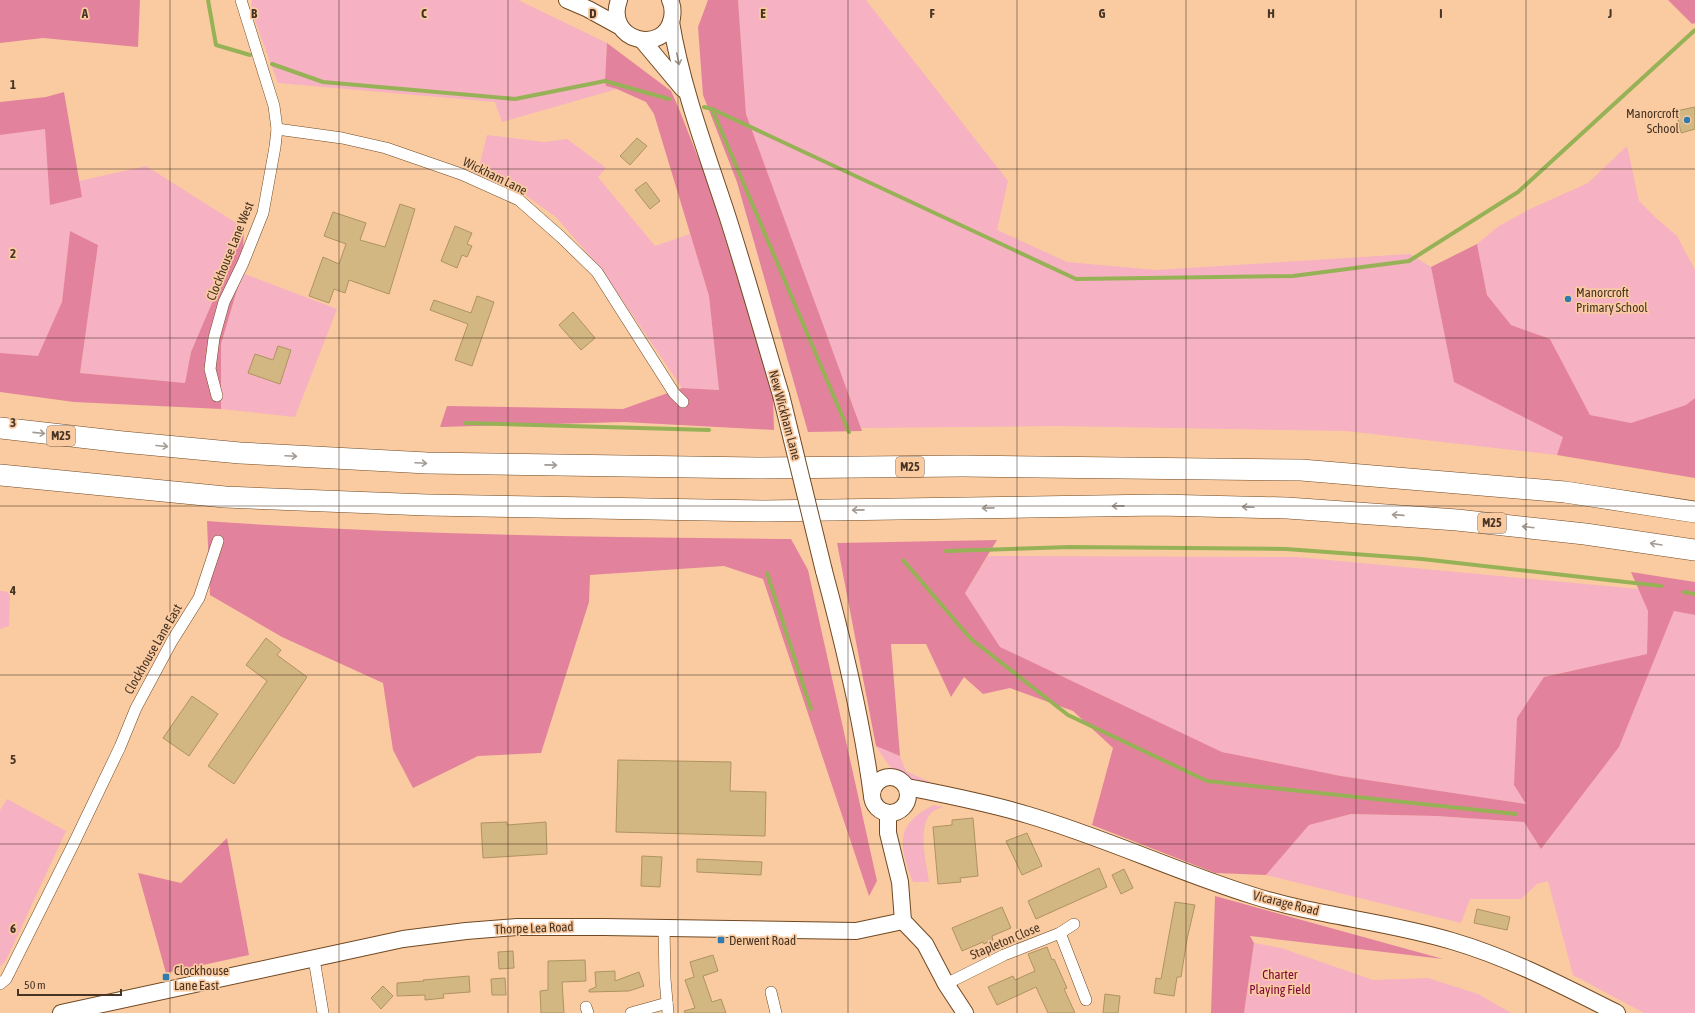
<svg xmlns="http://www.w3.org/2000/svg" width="1695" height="1013" font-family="'Asap Condensed',sans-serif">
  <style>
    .green { fill: #f6b1c2; fill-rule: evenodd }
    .forest { fill: #e3829d }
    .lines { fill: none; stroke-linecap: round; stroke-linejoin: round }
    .stream { stroke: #97b256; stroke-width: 4 }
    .building { fill: #d3b783; stroke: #ae9360 }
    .street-casing { stroke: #704922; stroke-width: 12 }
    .secondary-casing { stroke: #704922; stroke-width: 18 }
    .highway-casing { stroke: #704922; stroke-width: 22 }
    .street { stroke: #fff; stroke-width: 11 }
    .secondary { stroke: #fff; stroke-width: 16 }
    .highway { stroke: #fff; stroke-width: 21 }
    .secondary-bridge-casing { stroke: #704922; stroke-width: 18; stroke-linecap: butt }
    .secondary-bridge { stroke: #fff; stroke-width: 16 }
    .oneway { stroke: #a39a92 }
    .grid { fill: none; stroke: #473424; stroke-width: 1; stroke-opacity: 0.55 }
    .poi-dot { fill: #327baf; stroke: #facba1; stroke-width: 1.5 }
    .labels { text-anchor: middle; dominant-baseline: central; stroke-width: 3.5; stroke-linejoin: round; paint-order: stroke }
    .shield { fill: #facba1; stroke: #7d614a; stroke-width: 1 }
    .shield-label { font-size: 12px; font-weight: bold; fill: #473424 }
    .poi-label { font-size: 13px; fill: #473424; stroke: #facba1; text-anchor: start }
    .street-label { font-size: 13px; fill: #473424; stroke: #facba1 }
    .park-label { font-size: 13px; fill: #80073d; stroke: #facba1 }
    .grid-label { font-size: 13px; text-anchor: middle; font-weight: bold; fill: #473424; stroke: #facba1; stroke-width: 3.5; stroke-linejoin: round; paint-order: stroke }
  </style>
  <rect width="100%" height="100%" fill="#facba1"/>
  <g class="green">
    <polygon points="252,0 518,0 607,43 605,81 606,86 617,89 502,122 495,102 278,83 251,10"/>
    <polygon points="738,0 866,0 1008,181 997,230 1067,262 1156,270 1410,254 1431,267 1454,382 1564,437 1557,455 1346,431 1056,426 861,428 746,114"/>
    <polygon points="45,128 82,197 79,181 146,166 244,228 191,352 185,383 80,373 98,245 70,231 62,302 39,359 0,356 0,135"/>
    <polygon points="487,135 544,142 567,139 606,168 598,177 655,246 690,234 709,296 719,390 682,388 602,270 556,217 514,187 477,175"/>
    <polygon points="1627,146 1639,201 1656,218 1677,236 1695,270 1695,398 1686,405 1631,423 1590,415 1550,339 1511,325 1487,295 1477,244 1499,226 1530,209 1588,183"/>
    <path d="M 242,273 L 337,309 L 295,417 L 221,409 L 221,344 ZM 278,346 L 291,350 L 280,384 L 249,373 L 255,355 L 273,360 Z"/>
    <polygon points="988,556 1297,557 1639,589 1648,611 1647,654 1544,677 1526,804 1341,776 1222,752 1000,647 965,593"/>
    <polygon points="0,591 10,592 9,626 0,629"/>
    <polygon points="1674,611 1695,615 1695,1013 1644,1013 1573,975 1548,881 1537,884 1521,899 1470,899 1461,923 1266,875 1309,825 1351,814 1437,816 1524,822 1541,849 1619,747"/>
    <path d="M 876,746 L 900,756 L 906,771 L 938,786 C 904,785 893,774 876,746 Z"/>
    <polygon points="7,799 66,831 6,960 0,967 0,810"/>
    <path d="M 934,805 L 943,807 C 941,808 937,809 935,810 C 915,822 927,864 929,882 L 913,882 C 899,846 894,824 934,805 Z"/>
    <polygon points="1254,943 1281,948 1373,980 1428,978 1478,994 1511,1013 1244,1013"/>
  </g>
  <g class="forest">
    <polygon points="0,0 140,0 138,47 43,38 0,43"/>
    <polygon points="708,0 738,0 746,114 862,431 808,432 737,182 703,95 698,27"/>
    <polygon points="1668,0 1695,0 1695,23 1692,24"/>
    <polygon points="607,43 671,91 679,109 706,178 761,352 773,398 774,430 624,422 440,427 447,406 623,409 682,388 719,390 709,296 654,114 646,102 617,89 606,86 605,81"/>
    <polygon points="64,92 82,197 50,205 45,129 0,135 0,102 46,97"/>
    <polygon points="244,228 242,273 221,344 221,409 74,402 0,392 0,353 38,356 62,302 70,231 98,245 80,373 185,383 191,352"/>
    <polygon points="1477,244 1487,295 1511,325 1550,339 1590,415 1631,423 1686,405 1695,398 1695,478 1557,455 1563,437 1454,382 1431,267"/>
    <path d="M 207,521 C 401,535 596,537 791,539 L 808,570 L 877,881 L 869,896 L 763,579 L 724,566 L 590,575 L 589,602 L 541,753 L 478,756 L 413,788 L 393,750 L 383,683 L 282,637 L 210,595 Z"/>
    <polygon points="997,540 965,593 1000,647 1222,752 1341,776 1526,804 1514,785 1517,718 1544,677 1647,654 1648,611 1631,572 1695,582 1695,615 1674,611 1619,747 1541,849 1524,822 1437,816 1351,814 1309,825 1266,875 1215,873 1092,825 1113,748 1073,711 1010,688 983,694 964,677 951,697 926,644 891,644 900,756 876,746 837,543"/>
    <polygon points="227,838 249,955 166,973 138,873 181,883"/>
    <polygon points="1215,896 1443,959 1250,936 1254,943 1244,1013 1211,1013"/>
  </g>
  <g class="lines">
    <g class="stream">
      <polyline points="208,0 216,45 250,55"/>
      <polyline points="272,64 323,82 515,99 605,81 669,99"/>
      <polyline points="704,107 712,109 1076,279 1293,276 1409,261 1518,192 1695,30"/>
      <polyline points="712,109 849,432"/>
      <polyline points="465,423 709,430"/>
      <polyline points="946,551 1070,547 1286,549 1422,559 1661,586"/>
      <polyline points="903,560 971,639 1068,715 1207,781 1516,814"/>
      <polyline points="767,573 811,709"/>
      <polyline points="1684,592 1695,594"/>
    </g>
  </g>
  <g class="building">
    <polygon points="1695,107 1695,129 1681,133 1676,111"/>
    <polygon points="637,138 647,146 630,165 620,156"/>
    <polygon points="646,182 660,201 650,209 635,190"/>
    <polygon points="400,204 415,209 389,294 349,280 345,293 334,289 329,303 309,296 323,257 339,264 346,244 324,236 333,212 366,223 360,240 385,247"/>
    <polygon points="455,226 472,233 467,244 472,246 467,257 462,255 457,268 441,261"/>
    <polygon points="477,296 494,302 472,366 455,360 468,324 430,310 434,300 471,313"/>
    <polygon points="573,312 595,338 581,350 559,325"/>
    <polygon points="278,346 291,350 280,384 248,373 255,354 273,360"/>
    <polygon points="266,638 281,650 277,655 307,677 234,784 208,766 267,681 246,665"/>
    <polygon points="192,696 218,714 189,756 163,738"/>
    <polygon points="618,760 731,762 730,791 766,792 765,836 616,832"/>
    <polygon points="973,818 978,876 960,878 961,882 938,884 933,827 952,825 952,820"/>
    <polygon points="507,822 507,825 546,822 547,854 483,858 481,823"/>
    <polygon points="1027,833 1042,866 1022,875 1006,841"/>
    <polygon points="642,856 662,857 660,887 641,886"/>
    <polygon points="697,859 762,862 761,875 697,872"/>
    <polygon points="1099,868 1107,887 1036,919 1028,901"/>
    <polygon points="1124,869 1133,888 1121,894 1112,875"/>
    <polygon points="1175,902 1195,905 1187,939 1181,977 1177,977 1174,996 1154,993 1156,978 1161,979"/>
    <polygon points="1002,907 1011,928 992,936 993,940 984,944 983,942 962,951 952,928"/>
    <polygon points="1477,909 1510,917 1507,930 1474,923"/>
    <polygon points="1047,947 1052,960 1054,959 1067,988 1064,989 1075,1013 1048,1013 1036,987 997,1005 988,987 1013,976 1015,980 1035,971 1028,954"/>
    <polygon points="513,951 514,968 499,969 498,952"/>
    <polygon points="713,955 718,971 703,976 712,1002 721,999 726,1013 685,1013 684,1011 695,1008 685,980 694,977 690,962"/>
    <polygon points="585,960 586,981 562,982 564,1013 541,1013 540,991 548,990 548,961"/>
    <polygon points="615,971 615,981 639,972 644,986 629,991 589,992 589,990 596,987 595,972"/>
    <polygon points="469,976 470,992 443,994 444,998 425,1000 425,995 397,996 397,983 424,981 423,980"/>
    <polygon points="505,978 506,995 492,995 491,979"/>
    <polygon points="383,986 393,996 381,1009 371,998"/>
    <polygon points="1105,994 1120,996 1118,1013 1103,1013"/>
  </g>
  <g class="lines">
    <g class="street-casing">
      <g id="street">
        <polyline points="277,129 342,138 386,148 461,174 519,200 561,237 597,272 674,393 683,402"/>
        <polyline points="217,396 210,369 214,338 224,302 243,263 263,213 275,147 277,129 274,106 241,0"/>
        <polyline points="664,927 665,979 668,1013"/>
        <polyline points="1060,933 1086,1000"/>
        <polyline points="314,959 323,1013"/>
        <polyline points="0,984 6,979 73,845 120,747 136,708 172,641 199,598 218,541"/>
        <polyline points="946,984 1004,955 1060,933 1074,924"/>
        <polyline points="771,992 776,1013"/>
        <polyline points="586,1007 588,1013"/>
        <polyline points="631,1013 667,1003"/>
      </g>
    </g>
    <g class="secondary-casing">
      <g id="secondary">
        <polyline points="567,0 588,9 619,26"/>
        <path d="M 619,0 C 604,41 665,56 672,18 C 673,12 673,6 670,0"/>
        <path d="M 671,22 C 682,88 706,151 727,215 C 746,274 763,335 781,395"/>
        <polyline points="642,40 683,89"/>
        <path d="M 824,571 C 844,645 862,720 872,796"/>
        <circle cx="890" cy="795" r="18"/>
        <path d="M 907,787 C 947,795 989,803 1028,815 C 1103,837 1175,871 1251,895 C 1316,916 1386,921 1452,941 C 1510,958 1563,986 1617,1013"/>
        <polyline points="888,813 888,833 900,882 903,921"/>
        <polyline points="903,921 925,944 946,984 965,1013"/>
        <polyline points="61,1013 403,939 466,931 517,927 604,927 856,931 903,921"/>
      </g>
    </g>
    <g class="highway-casing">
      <g id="highway">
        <polyline points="0,428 123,442 240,453 427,463 757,468 963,466 1301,470 1565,492 1695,512"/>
        <polyline points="0,475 225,497 427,505 763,511 1159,505 1287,508 1457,520 1585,534 1695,550"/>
      </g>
    </g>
    <use href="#street" class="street"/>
    <use href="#secondary" class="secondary"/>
    <use href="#highway" class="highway"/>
    <g class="secondary-bridge-casing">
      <polyline id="secondary-bridge" points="781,395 824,571"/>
    </g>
    <use href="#secondary-bridge" class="secondary-bridge"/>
  </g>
  <defs><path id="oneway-shaft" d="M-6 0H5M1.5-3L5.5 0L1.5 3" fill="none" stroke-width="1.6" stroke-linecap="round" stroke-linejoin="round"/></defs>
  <g class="oneway">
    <use href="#oneway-shaft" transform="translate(678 59) rotate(77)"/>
    <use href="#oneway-shaft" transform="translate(39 433) rotate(6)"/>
    <use href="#oneway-shaft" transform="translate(162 446) rotate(5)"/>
    <use href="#oneway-shaft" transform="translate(291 456) rotate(3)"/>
    <use href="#oneway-shaft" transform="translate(421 463) rotate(3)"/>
    <use href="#oneway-shaft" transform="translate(551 465) rotate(1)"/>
    <use href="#oneway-shaft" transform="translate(1118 506) rotate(179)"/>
    <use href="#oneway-shaft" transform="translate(1248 507) rotate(-178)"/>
    <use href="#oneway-shaft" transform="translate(988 508) rotate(179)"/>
    <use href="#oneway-shaft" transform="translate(858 510) rotate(179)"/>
    <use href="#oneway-shaft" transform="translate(1398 515) rotate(-176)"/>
    <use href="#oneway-shaft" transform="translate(1528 527) rotate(-173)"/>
    <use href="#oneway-shaft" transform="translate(1656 544) rotate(-171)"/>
  </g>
  <path class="grid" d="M 170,0 L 170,1013M 339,0 L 339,1013M 508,0 L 508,1013M 678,0 L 678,1013M 848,0 L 848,1013M 1017,0 L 1017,1013M 1186,0 L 1186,1013M 1356,0 L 1356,1013M 1526,0 L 1526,1013M 0,169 L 1695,169M 0,338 L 1695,338M 0,506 L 1695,506M 0,675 L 1695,675M 0,844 L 1695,844"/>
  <g class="poi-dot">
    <circle cx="1687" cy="120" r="4"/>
    <circle cx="1568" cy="299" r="4"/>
    <rect x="717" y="936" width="8" height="8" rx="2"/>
    <rect x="162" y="973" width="8" height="8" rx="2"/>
  </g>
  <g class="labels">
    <g class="shield">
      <rect x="47" y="426" width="28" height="20" rx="3"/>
      <rect x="896" y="457" width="28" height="20" rx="3"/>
      <rect x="1478" y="513" width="28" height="20" rx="3"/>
    </g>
    <g class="shield-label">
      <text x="61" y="436">M25</text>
      <text x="910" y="467">M25</text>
      <text x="1492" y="523">M25</text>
    </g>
    <g class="poi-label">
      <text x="1679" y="113" text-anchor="end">Manorcroft<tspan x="1679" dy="15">School</tspan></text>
      <text x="1576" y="292">Manorcroft<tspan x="1576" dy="15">Primary School</tspan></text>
      <text x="729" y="940">Derwent Road</text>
      <text x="174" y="970">Clockhouse<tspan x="174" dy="15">Lane East</tspan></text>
    </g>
    <g class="street-label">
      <text transform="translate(495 176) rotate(26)">Wickham Lane</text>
      <text transform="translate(230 251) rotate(-68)">Clockhouse Lane West</text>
      <text transform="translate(785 415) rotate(75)">New Wickham Lane</text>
      <text transform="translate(153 649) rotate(-60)">Clockhouse Lane East</text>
      <text transform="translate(1286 903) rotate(14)">Vicarage Road</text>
      <text transform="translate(534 928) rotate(-2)">Thorpe Lea Road</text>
      <text transform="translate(1005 941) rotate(-23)">Stapleton Close</text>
    </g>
    <g class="park-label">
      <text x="1280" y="974">Charter<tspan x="1280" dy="15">Playing Field</tspan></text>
    </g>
  </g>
  <g class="grid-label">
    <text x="85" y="18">A</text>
    <text x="254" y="18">B</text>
    <text x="424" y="18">C</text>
    <text x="593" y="18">D</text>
    <text x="763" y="18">E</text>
    <text x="932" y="18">F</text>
    <text x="1102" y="18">G</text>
    <text x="1271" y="18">H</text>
    <text x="1441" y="18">I</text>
    <text x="1610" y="18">J</text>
    <text x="13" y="89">1</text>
    <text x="13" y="258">2</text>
    <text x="13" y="427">3</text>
    <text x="13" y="595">4</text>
    <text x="13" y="764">5</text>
    <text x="13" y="933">6</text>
  </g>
  <path d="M18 989v6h103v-6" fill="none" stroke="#473424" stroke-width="2"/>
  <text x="24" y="989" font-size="12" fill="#473424" stroke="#facba1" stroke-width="3" paint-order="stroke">50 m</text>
</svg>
